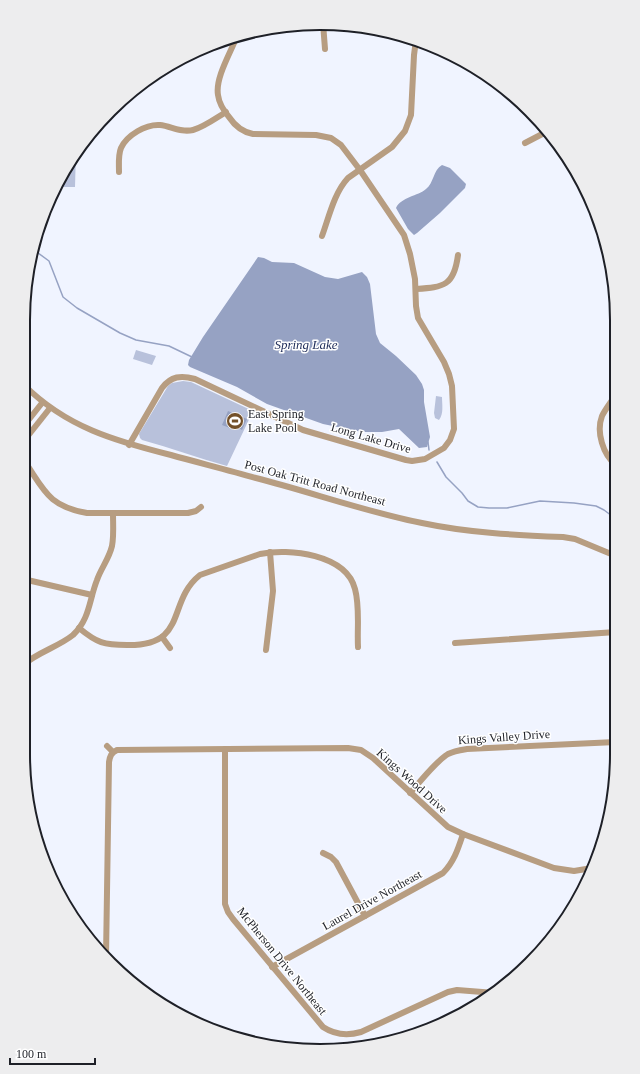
<svg xmlns="http://www.w3.org/2000/svg" width="640" height="1074" font-family="Georgia,serif">
  <style>
    .green { fill: #b8c1db }
    .water { fill: #96a2c3 }
    .lines { fill: none; stroke-linecap: round; stroke-linejoin: round }
    .stream { stroke: #96a2c3; stroke-width: 1.5 }
    .minor { stroke: #b79d81; stroke-width: 6 }
    .labels { text-anchor: middle; dominant-baseline: central; stroke-width: 3; stroke-linejoin: round; paint-order: stroke }
    .poi-label { font-size: 12px; fill: #1e2027; stroke: #fff; text-anchor: start }
    .street-label { font-size: 12px; fill: #1e2027; stroke: #fff }
    .water-label { font-size: 13px; font-style: italic; fill: #23305c; stroke: #fff }
    .rim { fill: none; stroke: #1e2027; stroke-width: 2 }
  </style>
  <rect width="100%" height="100%" fill="#f0f4ff"/>
  <g class="green">
    <polygon points="76,151 75,187 57,187 73,155"/>
    <polygon points="136,350 156,356 152,365 133,359"/>
    <path d="M 183,381 L 191,382 L 253,411 L 227,466 C 198,458 171,448 142,440 L 140,438 L 139,434 L 168,386 L 172,383 Z"/>
    <path d="M 436,396 L 442,397 C 442,404 444,414 439,420 L 435,418 L 434,413 Z"/>
  </g>
  <g class="water">
    <path d="M 442,165 L 450,168 L 466,184 L 465,188 L 440,213 L 417,233 L 414,235 L 408,229 L 396,208 C 401,197 418,196 426,189 C 434,183 433,170 442,165 Z"/>
    <polygon points="258,257 264,258 272,262 294,263 325,277 338,279 362,272 367,277 370,284 376,334 380,343 396,356 416,375 422,384 424,390 424,402 430,437 427,447 419,448 399,429 382,432 362,432 323,424 267,404 237,387 190,367 188,365 189,360 203,337"/>
    <polygon points="228,411 247,419 242,430 232,424 230,428 222,425"/>
  </g>
  <g class="lines">
    <g class="stream">
      <polyline points="34,250 49,261 63,297 77,308 120,333 136,340 169,346 192,357"/>
      <polyline points="427,441 428,442 429,450"/>
      <polyline points="437,462 446,477 462,493 468,501 478,507 489,508 507,508 540,501 574,503 596,506 604,510 616,519"/>
    </g>
    <g class="minor">
      <polyline points="323,23 325,49"/>
      <polyline points="525,143 548,131"/>
      <path d="M 119,172 C 119,164 118,155 121,148 C 127,135 146,124 160,125 C 171,126 181,133 193,130 C 204,127 216,118 226,112"/>
      <path d="M 322,236 C 329,217 334,193 348,178 L 392,147 L 405,131 L 411,115 L 414,55 L 416,40"/>
      <path d="M 416,289 C 444,287 454,286 458,255"/>
      <path d="M 24,385 C 66,427 115,441 171,455 C 200,463 228,470 256,478 C 311,492 366,512 422,523 C 469,533 516,535 563,537 L 575,539 L 616,556"/>
      <path d="M 616,394 C 612,401 606,408 602,416 C 596,432 603,455 616,465"/>
      <polyline points="23,427 42,403"/>
      <polyline points="23,442 50,408"/>
      <path d="M 129,445 L 162,388 C 171,376 181,375 195,379 L 303,430 L 406,460 L 412,461 L 425,459 L 444,448 L 450,440 L 454,429 L 452,386 L 449,374 L 444,362 L 418,318 L 416,306 L 415,279 L 410,254 L 404,235 L 360,170 L 341,145 L 331,138 L 316,135 L 253,134 C 242,132 235,126 229,117 C 224,111 219,103 218,95 C 215,78 231,52 237,36"/>
      <path d="M 23,459 C 44,489 47,506 87,513 L 188,513 L 196,511 L 201,507"/>
      <polyline points="23,579 92,595"/>
      <path d="M 79,628 C 97,643 104,645 127,645 C 189,646 166,602 200,575 L 260,554 C 289,548 346,554 355,589 C 360,607 357,628 358,647"/>
      <polyline points="162,637 170,648"/>
      <polyline points="455,643 616,632"/>
      <polyline points="266,650 273,591 270,552"/>
      <path d="M 23,665 C 38,652 58,647 73,635 C 90,619 89,600 97,580 C 101,568 109,559 112,546 C 114,536 113,524 113,513"/>
      <polyline points="107,746 113,752"/>
      <path d="M 225,749 L 225,904 L 228,912 L 233,919 L 323,1027 C 335,1035 347,1036 361,1032 L 448,992 L 457,990 L 495,993"/>
      <path d="M 410,793 C 420,782 436,761 448,754 C 454,751 461,750 467,749 L 616,742"/>
      <polyline points="323,853 331,857 336,862 365,916"/>
      <path d="M 106,957 L 109,762 C 110,756 111,753 117,750 L 348,748 L 361,750 L 373,758 L 448,827 L 463,834 L 554,868 L 574,871 L 592,868"/>
      <path d="M 272,967 L 443,873 C 454,862 458,849 463,834"/>
    </g>
  </g>
  <defs>
    <g id="stadium-disc" transform="scale(0.9)"><circle r="9.5" fill="#735029" stroke="#fff"/><path d="M0-5a6.5 5 0 1 0 0 10a6.5 5 0 1 0 0-10ZM-3.5-1.8h7v3.6h-7Z" fill="#fff"/></g>
  </defs>
  <g fill-rule="evenodd">
    <use href="#stadium-disc" x="235" y="421"/>
  </g>
  <g class="labels">
    <g class="poi-label">
      <text x="248" y="414">East Spring<tspan x="248" dy="14">Lake Pool</tspan></text>
    </g>
    <g class="street-label">
      <text transform="translate(371 438) rotate(16)">Long Lake Drive</text>
      <text transform="translate(315 483) rotate(15)">Post Oak Tritt Road Northeast</text>
      <text transform="translate(504 737) rotate(-4)">Kings Valley Drive</text>
      <text transform="translate(412 781) rotate(42)">Kings Wood Drive</text>
      <text transform="translate(372 900) rotate(-29)">Laurel Drive Northeast</text>
      <text transform="translate(282 961) rotate(51)">McPherson Drive Northeast</text>
    </g>
    <g class="water-label">
      <text x="306" y="344">Spring Lake</text>
    </g>
  </g>
  <path d="M0 0H640V1074H0ZM320 30H320A290 290 0 0 1 610 320V754A290 290 0 0 1 320 1044H320A290 290 0 0 1 30 754V320A290 290 0 0 1 320 30Z" fill="#ededee" fill-rule="evenodd"/>
  <path class="rim" d="M320 30H320A290 290 0 0 1 610 320V754A290 290 0 0 1 320 1044H320A290 290 0 0 1 30 754V320A290 290 0 0 1 320 30Z"/>
  <path d="M10 1058v6h85v-6" fill="none" stroke="#1e2027" stroke-width="2"/>
  <text x="16" y="1058" font-size="12" fill="#1e2027" stroke="#ffffff" stroke-width="3" paint-order="stroke">100 m</text>
</svg>
